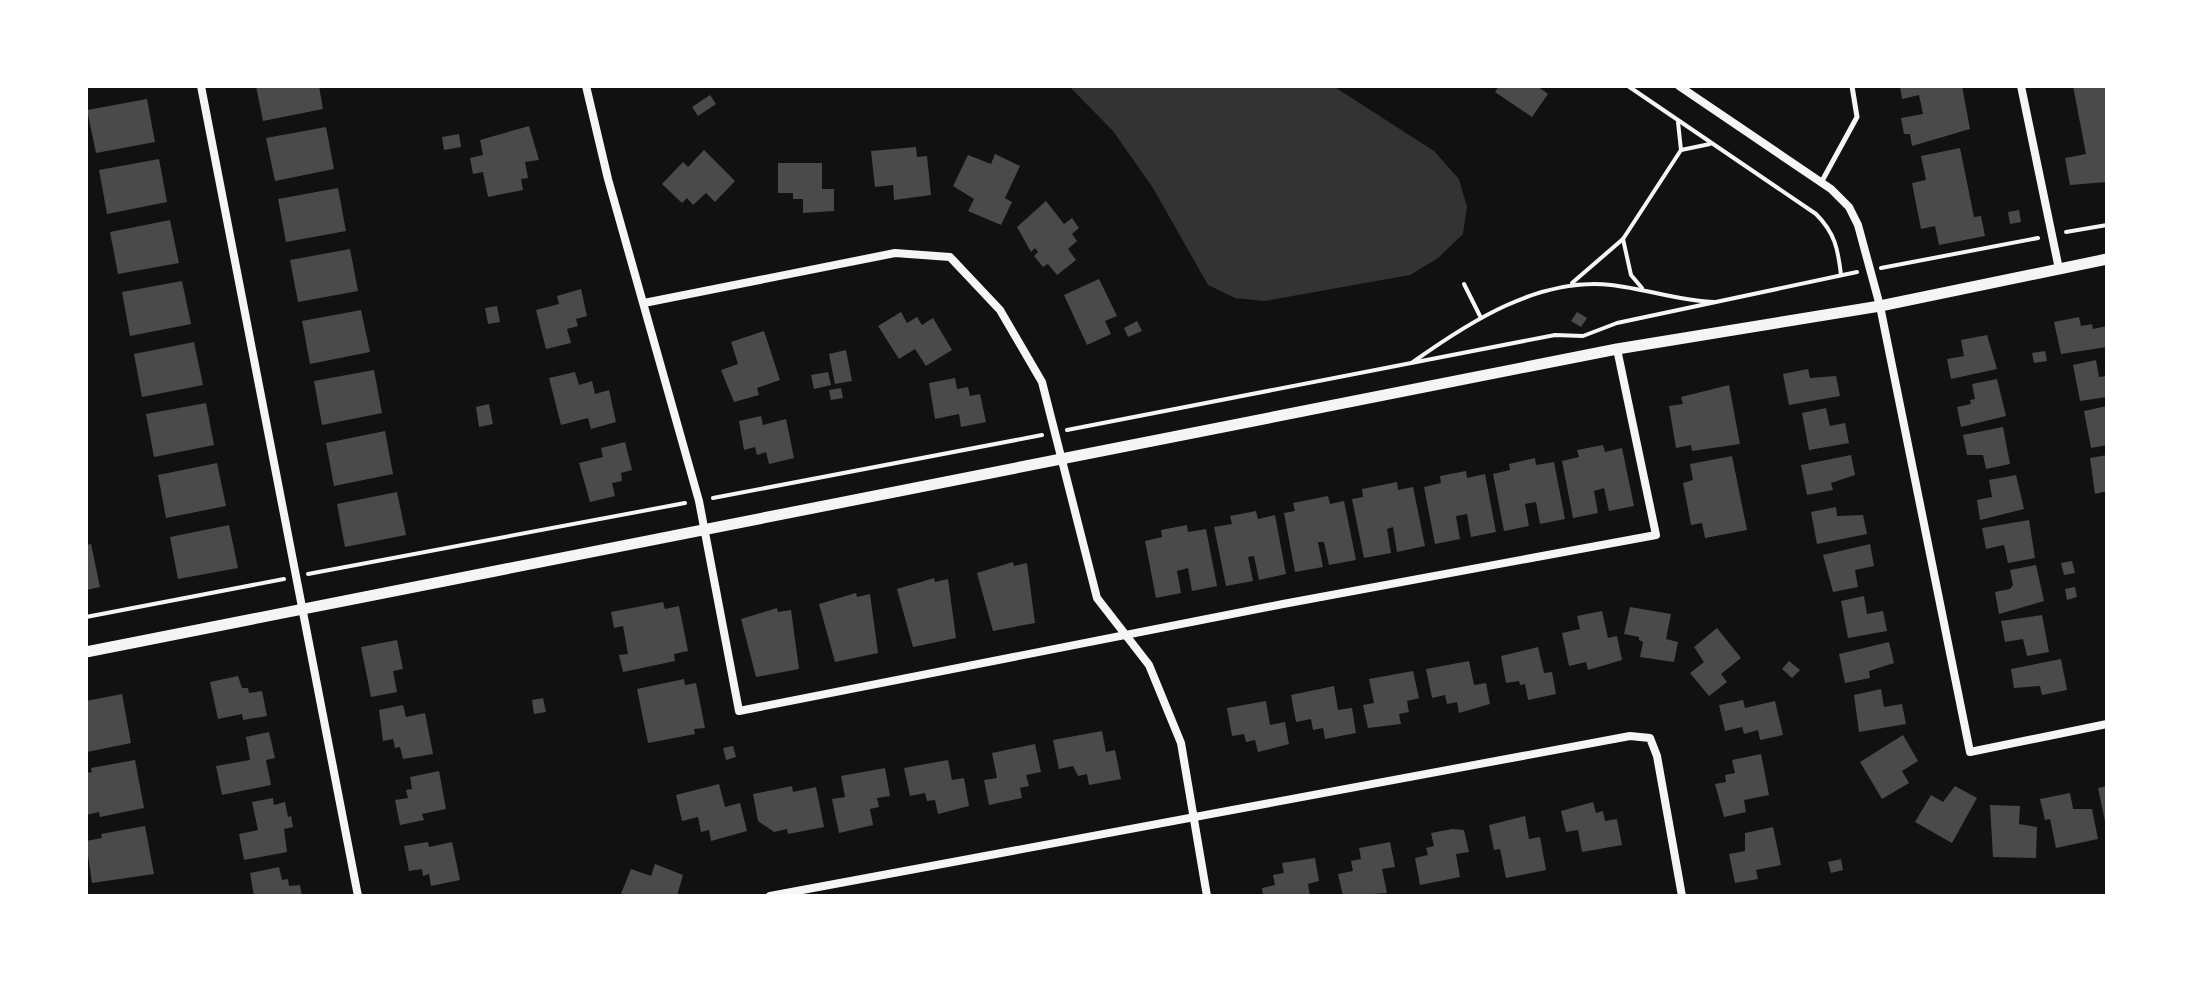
<svg xmlns="http://www.w3.org/2000/svg" width="2193" height="982" font-family="'DejaVu Sans',sans-serif">
  <style>
    .water { fill: #333 }
    .building { fill: #4a4a4a }
    .lines { fill: none; stroke-linecap: round; stroke-linejoin: round }
    .path { stroke: #f5f5f5; stroke-width: 4 }
    .service { stroke: #f5f5f5; stroke-width: 5 }
    .minor { stroke: #f5f5f5; stroke-width: 8 }
    .tertiary { stroke: #f5f5f5; stroke-width: 11 }
  </style>
  <rect width="100%" height="100%" fill="#111"/>
  <polygon class="water" points="1069,86 1333,86 1434,151 1459,179 1467,207 1463,234 1438,258 1410,275 1265,301 1235,298 1208,285 1153,188 1113,131"/>
  <g class="building">
    <polygon points="256,86 319,86 323,109 263,121"/>
    <polygon points="1499,86 1537,86 1548,94 1532,117 1495,92"/>
    <polygon points="1900,86 1962,86 1970,129 1912,146 1910,134 1904,134 1901,118 1923,114 1919,95 1902,99"/>
    <polygon points="2073,86 2107,86 2107,182 2070,185 2065,158 2086,154"/>
    <polygon points="710,95 716,104 698,116 692,107"/>
    <polygon points="147,99 155,142 96,153 87,110"/>
    <polygon points="529,126 539,160 525,162 528,178 521,179 523,190 488,197 483,172 473,174 470,158 483,155 480,140"/>
    <polygon points="326,127 334,169 275,181 266,138"/>
    <polygon points="459,134 461,147 444,150 442,137"/>
    <polygon points="916,147 917,157 927,156 931,195 894,200 893,185 875,187 871,151"/>
    <polygon points="1960,148 1974,217 1981,216 1985,236 1939,245 1935,226 1921,229 1912,183 1926,180 1921,156"/>
    <polygon points="704,150 735,181 715,202 706,193 693,205 687,198 682,203 662,184 683,162 688,167"/>
    <polygon points="995,154 1020,166 1005,198 1012,202 1001,225 968,211 974,199 953,186 968,155 991,164"/>
    <polygon points="159,159 167,202 107,214 99,170"/>
    <polygon points="778,163 822,163 822,189 834,189 834,211 803,213 803,199 793,199 793,193 778,193"/>
    <polygon points="338,188 346,231 286,242 278,199"/>
    <polygon points="1046,201 1064,224 1072,218 1079,228 1072,234 1077,241 1068,249 1076,260 1057,275 1048,264 1043,267 1034,256 1038,252 1035,248 1031,252 1017,227"/>
    <polygon points="2019,210 2021,222 2010,224 2008,212"/>
    <polygon points="170,220 179,263 118,274 110,232"/>
    <polygon points="350,249 358,291 298,302 290,260"/>
    <polygon points="1099,279 1117,316 1105,321 1111,334 1087,345 1064,295"/>
    <polygon points="182,281 191,324 130,336 122,292"/>
    <polygon points="581,289 587,316 576,319 578,326 567,329 571,343 546,349 536,310 559,304 557,296"/>
    <polygon points="497,306 500,322 488,324 485,308"/>
    <polygon points="361,310 370,352 310,364 302,321"/>
    <polygon points="901,312 907,323 917,317 922,325 933,318 952,350 926,366 915,349 899,359 878,326"/>
    <polygon points="1577,312 1587,318 1581,327 1571,321"/>
    <polygon points="2079,317 2081,326 2092,324 2093,329 2107,326 2107,347 2061,354 2054,322"/>
    <polygon points="1137,321 1142,331 1128,337 1124,328"/>
    <polygon points="764,331 780,380 757,388 759,395 734,402 721,370 738,364 731,342"/>
    <polygon points="1987,335 1997,369 1951,379 1947,359 1964,356 1961,340"/>
    <polygon points="194,342 203,385 142,397 134,354"/>
    <polygon points="846,350 852,381 835,384 829,354"/>
    <polygon points="2045,351 2047,361 2034,363 2032,353"/>
    <polygon points="2096,360 2099,377 2107,376 2107,397 2080,401 2073,365"/>
    <polygon points="1808,369 1810,378 1836,376 1840,396 1789,405 1783,374"/>
    <polygon points="374,370 382,413 322,425 314,381"/>
    <polygon points="575,372 579,385 592,381 595,394 609,390 616,422 591,429 588,418 561,425 549,378"/>
    <polygon points="828,372 831,385 814,389 811,375"/>
    <polygon points="955,378 957,389 968,387 970,396 980,394 986,422 961,427 959,414 935,419 929,383"/>
    <polygon points="1997,379 2006,416 1961,427 1957,407 1971,404 1970,400 1975,399 1972,384"/>
    <polygon points="1729,385 1740,444 1692,451 1691,445 1676,448 1669,406 1683,404 1681,397"/>
    <polygon points="841,388 843,398 831,400 829,390"/>
    <polygon points="206,403 214,445 154,457 146,414"/>
    <polygon points="489,404 493,424 479,427 476,407"/>
    <polygon points="2107,406 2107,445 2091,448 2084,411"/>
    <polygon points="1826,408 1830,426 1845,423 1849,443 1809,450 1802,413"/>
    <polygon points="761,416 763,425 786,419 794,458 769,464 766,452 757,455 755,447 744,450 739,421"/>
    <polygon points="2003,427 2010,464 1986,469 1983,455 1967,455 1963,435"/>
    <polygon points="385,431 393,474 334,486 326,443"/>
    <polygon points="625,442 632,470 621,473 622,481 612,483 615,496 590,502 579,463 603,457 601,448"/>
    <polygon points="1603,445 1605,452 1622,448 1634,506 1609,511 1604,488 1594,491 1598,513 1573,518 1562,461 1579,457 1577,450"/>
    <polygon points="1851,455 1855,475 1831,483 1833,490 1807,495 1801,465"/>
    <polygon points="2107,455 2107,491 2095,494 2090,458"/>
    <polygon points="1732,456 1747,530 1705,538 1702,523 1691,525 1683,483 1693,480 1690,464"/>
    <polygon points="1535,458 1536,465 1554,462 1565,519 1540,524 1536,502 1525,504 1529,526 1504,531 1493,474 1510,470 1509,464"/>
    <polygon points="217,463 226,506 166,518 158,475"/>
    <polygon points="1466,471 1467,478 1485,474 1496,532 1471,537 1467,514 1456,516 1460,539 1435,544 1424,487 1441,483 1440,476"/>
    <polygon points="2016,475 2024,509 1980,520 1977,500 1992,497 1989,480"/>
    <polygon points="1397,482 1398,490 1413,487 1425,546 1397,552 1393,527 1387,529 1391,553 1364,558 1352,499 1363,497 1362,489"/>
    <polygon points="397,492 406,535 345,547 337,504"/>
    <polygon points="1328,496 1330,504 1344,501 1356,560 1329,565 1324,542 1318,542 1323,567 1295,572 1284,513 1295,511 1293,503"/>
    <polygon points="1836,507 1837,516 1863,515 1867,534 1817,544 1811,512"/>
    <polygon points="1256,511 1258,519 1275,515 1286,574 1259,580 1254,556 1248,557 1253,581 1226,586 1214,527 1232,524 1230,516"/>
    <polygon points="2029,520 2035,558 2008,563 2004,545 1986,549 1982,528"/>
    <polygon points="229,525 238,568 178,579 170,537"/>
    <polygon points="1187,525 1188,532 1206,529 1217,586 1192,591 1188,568 1177,571 1181,593 1156,598 1145,541 1162,537 1161,530"/>
    <polygon points="91,544 100,587 86,590 86,545"/>
    <polygon points="1870,544 1874,566 1855,570 1858,587 1833,592 1823,555"/>
    <polygon points="2072,561 2075,573 2064,575 2061,563"/>
    <polygon points="1013,562 1014,566 1027,563 1035,623 993,631 977,573"/>
    <polygon points="2036,565 2044,601 1999,614 1995,592 2010,589 2013,585 2010,570"/>
    <polygon points="934,578 935,582 948,579 956,638 913,647 897,589"/>
    <polygon points="2075,587 2077,597 2067,600 2065,589"/>
    <polygon points="856,593 857,597 870,594 878,653 835,662 819,604"/>
    <polygon points="1864,596 1867,614 1883,611 1887,631 1848,638 1841,601"/>
    <polygon points="663,602 665,609 679,606 688,651 674,654 675,661 623,672 619,655 628,654 623,626 614,628 611,612"/>
    <polygon points="1630,607 1671,614 1666,639 1678,642 1674,662 1640,657 1643,642 1639,640 1639,637 1624,634"/>
    <polygon points="777,608 778,612 791,610 799,669 756,677 741,619"/>
    <polygon points="1602,611 1608,638 1617,636 1622,660 1588,670 1586,662 1569,666 1562,633 1580,629 1577,616"/>
    <polygon points="2042,615 2049,652 2027,656 2023,639 2005,642 2001,621"/>
    <polygon points="1717,628 1741,658 1721,674 1727,682 1709,696 1690,673 1704,662 1694,647"/>
    <polygon points="397,640 403,669 393,671 397,692 371,697 361,647"/>
    <polygon points="1889,642 1894,663 1869,671 1870,678 1845,683 1839,654"/>
    <polygon points="1538,647 1544,673 1552,672 1556,694 1528,700 1525,684 1520,685 1519,681 1506,683 1501,656"/>
    <polygon points="2061,659 2067,690 2042,695 2040,686 2014,688 2011,669"/>
    <polygon points="1469,661 1474,685 1486,683 1490,704 1459,713 1457,702 1447,704 1445,695 1432,698 1426,669"/>
    <polygon points="1789,661 1800,670 1792,678 1782,669"/>
    <polygon points="1413,671 1419,698 1407,701 1409,712 1399,714 1401,724 1368,728 1363,705 1374,703 1369,679"/>
    <polygon points="238,676 242,688 248,688 249,693 262,691 267,716 243,720 242,714 218,719 210,682"/>
    <polygon points="684,679 685,685 696,683 705,728 694,729 695,734 648,743 637,689"/>
    <polygon points="1334,686 1338,710 1352,708 1356,733 1325,739 1323,728 1313,730 1311,719 1296,722 1291,695"/>
    <polygon points="1881,689 1884,707 1902,704 1906,724 1859,732 1854,695"/>
    <polygon points="122,694 131,743 87,752 86,701"/>
    <polygon points="543,698 546,712 534,714 532,700"/>
    <polygon points="1743,700 1745,708 1775,701 1783,735 1760,740 1758,730 1744,734 1742,727 1725,731 1719,705"/>
    <polygon points="1266,701 1270,725 1285,722 1289,744 1258,752 1255,740 1246,742 1244,734 1232,736 1227,708"/>
    <polygon points="403,705 406,717 425,713 433,754 403,759 400,747 395,748 393,739 383,741 379,710"/>
    <polygon points="1102,731 1106,752 1115,750 1121,779 1089,785 1087,774 1078,776 1073,766 1059,769 1053,740"/>
    <polygon points="269,732 275,758 266,760 271,785 222,795 216,766 250,760 246,737"/>
    <polygon points="1903,735 1918,761 1902,771 1909,783 1882,799 1860,762"/>
    <polygon points="1035,744 1041,772 1026,775 1029,786 1020,788 1022,798 989,805 984,780 997,778 992,753"/>
    <polygon points="733,746 736,757 726,760 723,748"/>
    <polygon points="1761,754 1769,795 1744,800 1746,812 1724,817 1715,784 1726,782 1725,775 1735,773 1732,760"/>
    <polygon points="135,760 144,808 100,817 99,812 86,815 86,773 92,772 91,768"/>
    <polygon points="948,760 952,780 964,778 969,806 938,814 935,800 927,801 925,793 910,796 904,768"/>
    <polygon points="885,768 890,796 877,798 879,807 870,809 873,825 839,833 832,799 845,797 841,776"/>
    <polygon points="439,771 446,809 422,814 424,820 400,825 395,800 408,798 406,790 412,789 410,777"/>
    <polygon points="719,784 725,807 740,803 747,831 711,841 709,830 701,832 698,817 682,821 676,795"/>
    <polygon points="792,786 793,792 816,787 824,827 788,834 787,829 774,832 758,821 753,794"/>
    <polygon points="1955,786 1977,798 1952,843 1915,822 1931,795 1943,802"/>
    <polygon points="2107,786 2107,826 2106,826 2098,788"/>
    <polygon points="2070,793 2073,809 2092,809 2098,839 2056,848 2050,819 2045,820 2040,799"/>
    <polygon points="273,798 274,805 285,802 288,817 291,816 293,827 284,829 287,852 244,860 239,834 258,830 252,802"/>
    <polygon points="1593,802 1596,813 1603,811 1605,821 1617,819 1622,845 1582,852 1578,830 1566,832 1561,811"/>
    <polygon points="1990,805 2020,806 2019,824 2037,827 2036,858 1993,857"/>
    <polygon points="1525,816 1529,839 1540,837 1546,870 1506,878 1500,849 1494,850 1489,825"/>
    <polygon points="145,826 154,874 92,883 86,841 102,838 101,834"/>
    <polygon points="1773,827 1781,865 1756,870 1758,879 1735,883 1729,854 1745,851 1745,833"/>
    <polygon points="1452,829 1464,830 1469,852 1456,854 1460,877 1420,885 1415,858 1428,855 1426,848 1434,846 1431,833"/>
    <polygon points="428,842 429,847 452,842 460,880 431,886 429,874 423,876 422,869 409,871 404,846"/>
    <polygon points="1390,842 1395,867 1382,869 1387,893 1343,896 1338,874 1353,871 1351,861 1361,859 1359,848"/>
    <polygon points="1315,858 1319,881 1308,884 1310,896 1263,896 1262,888 1275,885 1273,875 1284,873 1282,863"/>
    <polygon points="1841,859 1843,870 1831,873 1828,862"/>
    <polygon points="655,864 683,875 677,896 620,896 631,869 651,876"/>
    <polygon points="279,867 282,880 288,879 289,886 300,885 302,896 254,896 250,873"/>
  </g>
  <g class="lines">
    <g class="path">
      <path d="M 1628,86 L 1816,214 C 1835,233 1838,249 1841,275"/>
      <polyline points="1678,122 1681,150 1710,144"/>
      <polyline points="2066,232 2107,225"/>
      <polyline points="1623,239 1631,275 1642,288"/>
      <polyline points="1881,268 2038,238"/>
      <polyline points="1572,283 1623,239 1681,150"/>
      <polyline points="1464,284 1481,318"/>
      <path d="M 1413,362 C 1469,322 1539,277 1611,285 C 1647,289 1679,301 1715,302"/>
      <polyline points="1067,430 1555,335 1583,336 1617,323 1857,272"/>
      <polyline points="713,498 1042,435"/>
      <polyline points="308,574 685,503"/>
      <polyline points="86,617 284,579"/>
    </g>
    <polyline class="service" points="1822,181 1857,117 1852,86"/>
    <g class="minor">
      <polyline points="201,86 358,896"/>
      <polyline points="586,86 608,179 699,501 739,711 1283,604 1656,535 1617,349"/>
      <polyline points="1679,86 1831,189 1849,207 1858,225 1880,306 1970,752 2107,724"/>
      <polyline points="2021,86 2059,269"/>
      <polyline points="644,303 895,253 950,257 1000,310 1042,382 1097,598 1149,665 1181,743 1207,896"/>
      <polyline points="770,896 1630,736 1650,738 1657,756 1682,896"/>
    </g>
    <polyline class="tertiary" points="86,652 1617,349 1880,306 2107,259"/>
  </g>
  <rect width="2193" height="982" fill="none" stroke="#ffffff" stroke-width="176"/>
</svg>
